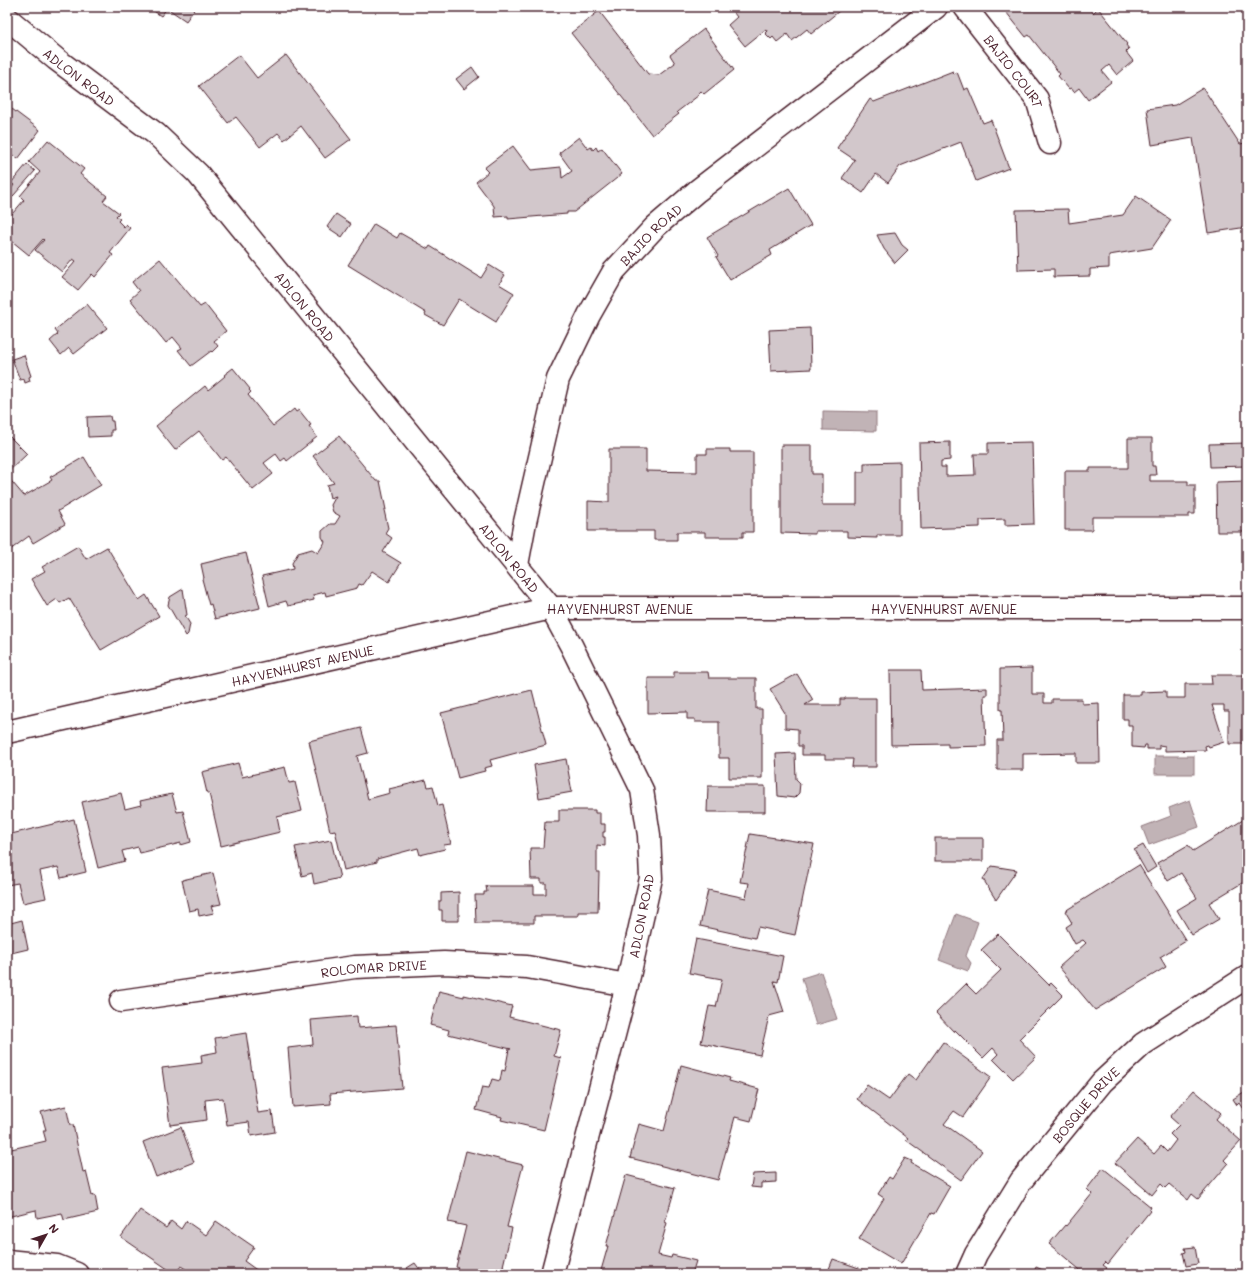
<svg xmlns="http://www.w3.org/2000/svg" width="1254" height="1281" font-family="Mali,sans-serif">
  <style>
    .water { fill: #c1b3b6; stroke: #91787e }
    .building { fill: #d2c7cb; stroke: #4a1f2b }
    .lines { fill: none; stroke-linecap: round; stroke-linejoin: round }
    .minor-casing { stroke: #4a1f2b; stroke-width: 25 }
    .secondary-casing { stroke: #4a1f2b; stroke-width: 25 }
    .minor { stroke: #fff; stroke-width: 22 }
    .secondary { stroke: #fff; stroke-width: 22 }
    .labels { text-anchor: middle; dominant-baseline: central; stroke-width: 3; stroke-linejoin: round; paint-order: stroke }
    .street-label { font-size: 13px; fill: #4a1f2b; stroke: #fff }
  </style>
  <rect width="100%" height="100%" fill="#fff"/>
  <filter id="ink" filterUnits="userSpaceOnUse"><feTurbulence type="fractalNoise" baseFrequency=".025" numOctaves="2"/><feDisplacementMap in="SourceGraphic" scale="8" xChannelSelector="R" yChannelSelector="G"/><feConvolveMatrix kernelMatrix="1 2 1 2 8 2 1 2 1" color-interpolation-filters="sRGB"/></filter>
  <g filter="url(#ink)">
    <g class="water">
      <polygon points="823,411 876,412 876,431 823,430"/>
      <rect x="1155" y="756" width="39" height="18"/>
      <polygon points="1190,800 1199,827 1149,845 1142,827 1171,816 1169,808"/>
      <polygon points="956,914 978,922 966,956 971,963 968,971 939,960"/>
      <polygon points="821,972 837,1019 816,1025 802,978"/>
    </g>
    <g class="building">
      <polygon points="148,7 196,7 186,21 167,8 161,16"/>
      <polygon points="730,7 844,7 811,34 807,29 792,41 787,34 777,42 773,37 771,39 765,33 767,31 766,29 745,46 728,25 737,17 730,8"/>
      <polygon points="1013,7 1088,7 1093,13 1098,8 1127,44 1126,45 1129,49 1126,52 1133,61 1117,75 1109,65 1102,71 1111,82 1088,100 1079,88 1074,92 1071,88 1069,89 1058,76 1060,74 1029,35 1026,37 1006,12"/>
      <polygon points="599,11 648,74 659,75 675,63 670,55 704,29 734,70 704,94 701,91 698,94 699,95 677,112 679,114 652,135 571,33"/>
      <polygon points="239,55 257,78 286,55 351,139 325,158 301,126 284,140 278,133 260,147 236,117 228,123 199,86"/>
      <polygon points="472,67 479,77 464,89 456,79"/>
      <polygon points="953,71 954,74 957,72 964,90 968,88 983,123 991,120 1009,168 976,181 961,142 900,166 888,183 876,174 863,193 842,178 855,160 837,148 870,99 874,102"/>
      <polygon points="1203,88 1240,144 1245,143 1247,152 1247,227 1208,233 1193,138 1152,145 1147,109 1175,105"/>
      <polygon points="12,109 40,130 18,159 7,151 7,116"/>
      <polygon points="579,137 588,149 591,147 593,150 596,147 598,151 602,148 622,174 574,212 567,212 567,214 508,219 508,216 495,217 494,206 476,182 488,172 484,168 513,146 531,170 561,167 562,178 572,171 559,153"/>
      <polygon points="48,140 84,169 80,174 107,196 103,201 119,213 116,216 120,219 118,221 124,227 126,224 130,228 110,253 113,255 95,277 92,274 78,290 62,277 76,261 73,259 62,272 35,250 44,240 43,239 29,255 7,237 7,220 24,200 20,196 40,172 29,162"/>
      <polygon points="27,164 35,171 7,203 7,194 14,185 11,183"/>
      <polygon points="789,188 811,225 770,250 772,255 730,280 716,257 718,256 707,237"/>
      <polygon points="1136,196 1171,220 1152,248 1109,255 1109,268 1090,269 1090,276 1054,277 1054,269 1018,270 1016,210 1068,209 1069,223 1123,215"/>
      <polygon points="336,214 351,224 342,237 327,227"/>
      <polygon points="374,224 397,238 400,233 428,249 430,246 481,278 489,265 505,275 499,284 514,293 496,322 459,299 443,325 425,315 426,313 348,265"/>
      <polygon points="895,233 902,245 908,250 895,263 884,249 877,235"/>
      <polygon points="160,259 200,307 205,304 226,331 214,341 218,346 212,352 211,351 191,366 178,350 182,348 173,337 166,343 130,299 139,291 132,282"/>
      <polygon points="87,304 107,328 74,354 69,348 61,355 50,341 58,334 55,330"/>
      <polygon points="810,328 811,369 771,371 769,330"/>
      <polygon points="24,355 31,376 29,377 30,381 25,383 24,379 20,380 12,359"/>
      <polygon points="233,368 250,389 249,390 251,392 248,395 273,426 294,409 296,412 299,410 311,425 309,426 317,437 287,461 285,458 281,461 276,454 264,463 273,474 253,490 226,457 222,460 199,431 175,450 156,426 205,386 208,390 225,376 224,375"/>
      <polygon points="110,416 111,421 113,421 114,430 111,430 111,436 88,437 87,417"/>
      <polygon points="7,434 27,454 7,473"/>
      <polygon points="339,436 376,481 380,481 386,510 384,510 388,528 385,533 392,538 383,552 401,563 389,582 372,571 362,585 359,584 357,588 326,596 325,592 313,595 314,600 288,606 286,601 269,606 262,576 293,569 292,563 298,553 312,549 318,553 325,542 322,537 322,531 330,524 335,524 340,516 333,512 331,505 336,496 330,498 327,485 334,483 313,456"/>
      <polygon points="1128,438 1152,438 1152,466 1155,466 1156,475 1150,475 1150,481 1188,481 1188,485 1195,485 1195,514 1189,514 1189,517 1092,517 1092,530 1065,530 1065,471 1090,471 1090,468 1128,468"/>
      <polygon points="950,442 950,460 941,461 941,467 946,467 946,476 975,475 974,454 988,454 988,443 1032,442 1034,524 1005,525 1005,519 980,520 980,527 921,529 919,443"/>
      <polygon points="1247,443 1247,466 1210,467 1209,444"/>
      <polygon points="781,445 812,445 812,474 822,474 822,505 857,505 857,472 864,472 864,463 900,462 900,535 877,535 877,538 847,537 847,531 815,531 815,534 781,533"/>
      <polygon points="609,449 646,449 646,471 697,472 697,454 707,454 707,449 730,449 730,452 753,452 753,532 743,532 743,537 705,537 705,532 677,532 677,540 654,540 654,531 588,531 588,501 609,502"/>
      <polygon points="84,457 101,485 58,511 65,524 33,543 29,536 10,550 7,546 7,476 24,496 52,480 50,477"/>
      <polygon points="1247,481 1247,532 1217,532 1216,482"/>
      <polygon points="78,546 86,559 107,547 139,600 146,595 159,616 101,650 69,598 60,603 57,599 47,606 31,579 45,571 42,567"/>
      <polygon points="246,553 260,608 215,619 211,604 209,605 202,579 204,578 201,564"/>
      <polygon points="183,589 187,615 185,616 190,624 188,634 186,636 168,605 170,597"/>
      <polygon points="1032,668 1032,694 1044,694 1044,703 1052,703 1052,699 1082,699 1082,704 1099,703 1100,763 1076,763 1076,753 1023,754 1023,770 997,770 997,740 1003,740 1002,710 1000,710 1000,669"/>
      <polygon points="890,670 921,670 922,690 987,688 987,695 984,695 986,746 948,747 948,744 891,745"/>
      <polygon points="674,672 708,672 709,678 756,678 756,709 762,709 762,778 729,778 729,758 719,758 719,722 695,722 695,719 687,719 687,712 648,713 648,678 674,678"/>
      <polygon points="797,674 813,700 805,705 840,705 840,699 845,699 845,698 876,698 876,767 852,767 853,759 825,759 825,755 802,755 802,746 798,746 798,729 785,728 785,713 770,689"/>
      <polygon points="1211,675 1247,675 1247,744 1229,744 1229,711 1224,711 1224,705 1212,705 1224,742 1209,747 1208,745 1205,746 1206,750 1165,751 1165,746 1159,745 1159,749 1147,749 1147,745 1145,745 1144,748 1132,747 1132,725 1128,725 1128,719 1123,719 1123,695 1141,695 1141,692 1166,691 1166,698 1185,698 1185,684 1212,684"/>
      <polygon points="532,690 546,745 490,760 492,766 484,768 485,771 458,778 441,713"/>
      <polygon points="361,728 368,753 357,756 368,799 390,793 389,789 426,780 428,787 433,786 438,806 442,805 451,844 444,845 445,849 420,855 418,848 377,859 377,862 344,870 335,830 330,831 309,741"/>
      <polygon points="795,753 796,779 800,783 799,793 794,798 778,796 776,754"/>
      <polygon points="566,759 572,792 539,798 534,765"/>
      <polygon points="238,763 242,777 285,767 289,783 295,782 302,811 277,817 280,832 221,846 209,793 207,793 202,772"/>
      <polygon points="708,786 765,786 765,812 707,812"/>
      <polygon points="121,793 125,809 141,805 140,801 172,794 177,812 183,811 191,842 181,845 181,843 140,853 138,847 122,851 125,861 98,868 82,802"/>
      <polygon points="1247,809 1247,880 1209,903 1219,919 1192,935 1177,910 1197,898 1181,873 1168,881 1157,863 1188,845 1193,851 1246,818 1242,812"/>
      <polygon points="559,810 595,810 595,813 600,813 600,824 605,824 605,832 603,832 603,837 605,837 605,846 597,845 597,872 599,872 598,912 578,912 578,916 534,916 534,923 476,923 475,895 484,895 484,892 487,892 486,886 534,886 534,894 546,894 546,883 541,883 541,879 531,879 530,848 543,848 545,822 559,822"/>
      <polygon points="74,819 86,872 61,878 58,867 40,871 46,898 23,903 18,883 7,885 7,835"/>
      <polygon points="750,834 814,844 795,935 758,927 755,938 700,926 708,890 746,898 749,883 740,882"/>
      <rect x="935" y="838" width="48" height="23"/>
      <polygon points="331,840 340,878 314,884 312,873 302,876 295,847"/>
      <polygon points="1143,845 1156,867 1147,873 1134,850"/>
      <polygon points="1139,865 1186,941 1160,957 1166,967 1095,1010 1059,967 1086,943 1083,940 1075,944 1066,927 1072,923 1065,911"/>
      <polygon points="992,866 1017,870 996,900 983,879"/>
      <polygon points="213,873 221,904 211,906 214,913 199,916 198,909 189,911 182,880"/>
      <polygon points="459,892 459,921 442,921 442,910 439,910 439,901 441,901 441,893"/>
      <polygon points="22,920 28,949 7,954 7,924"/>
      <polygon points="998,934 1049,985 1051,983 1063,995 1019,1039 1036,1057 1013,1079 993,1059 998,1054 993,1048 983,1058 955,1030 954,1032 936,1013 966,984 976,994 1001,970 981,950"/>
      <polygon points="696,939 783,956 778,982 774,981 784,1012 769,1016 760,1055 701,1043 709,1006 716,1007 722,979 689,973"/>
      <polygon points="439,991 464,997 464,995 512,1006 509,1017 561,1030 554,1056 561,1058 544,1130 501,1120 502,1117 476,1110 482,1087 489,1088 492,1079 500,1081 502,1070 505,1071 509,1049 511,1049 448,1034 449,1030 430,1025"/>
      <polygon points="357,1016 358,1028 396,1025 402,1088 330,1094 331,1104 293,1107 288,1048 313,1045 311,1020"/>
      <polygon points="246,1033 258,1113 272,1111 275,1132 251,1136 249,1122 227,1125 223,1098 205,1100 207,1120 170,1125 162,1068 202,1063 201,1055 217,1052 215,1038"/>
      <polygon points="943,1042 991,1077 963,1117 954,1111 944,1124 982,1151 961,1180 906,1140 908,1138 857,1099 867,1085 889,1100 908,1074 916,1080"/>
      <polygon points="681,1065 730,1078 729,1081 759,1089 751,1121 735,1117 718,1180 630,1158 639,1124 664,1131"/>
      <polygon points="1194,1090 1221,1113 1216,1119 1241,1141 1224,1160 1228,1164 1198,1199 1192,1194 1188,1200 1169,1184 1165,1188 1161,1184 1152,1195 1115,1163 1137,1139 1154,1154 1161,1146 1167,1152 1176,1140 1170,1134 1179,1125 1170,1117"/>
      <polygon points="1247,1090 1247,1116 1239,1103 1237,1105 1233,1099"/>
      <polygon points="66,1106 70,1125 73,1125 83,1172 86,1171 92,1196 95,1195 98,1212 64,1220 62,1213 37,1218 36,1210 7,1217 7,1150 46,1141 43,1130 46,1130 41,1112"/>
      <polygon points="181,1127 194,1162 156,1177 143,1142"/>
      <polygon points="466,1151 523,1165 507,1227 512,1228 503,1266 504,1266 502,1274 457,1274 458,1268 456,1267 466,1226 448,1222"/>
      <polygon points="905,1158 912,1161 911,1163 950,1186 934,1214 931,1213 901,1264 859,1239 884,1198 878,1194 889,1177 892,1179"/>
      <polygon points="1103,1168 1151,1207 1149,1210 1150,1211 1108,1264 1106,1262 1103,1265 1107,1268 1102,1274 1085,1274 1049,1244 1065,1225 1066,1226 1092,1194 1087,1189"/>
      <polygon points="776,1173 776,1182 761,1183 761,1188 751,1187 753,1174"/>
      <polygon points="626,1175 675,1188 665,1222 667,1223 658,1255 671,1258 672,1255 696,1261 692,1274 600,1274 608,1246 606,1246"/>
      <polygon points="140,1210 166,1228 171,1221 181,1229 186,1221 206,1235 216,1221 254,1247 244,1261 262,1274 193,1274 181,1266 175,1274 121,1237"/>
      <polygon points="1195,1247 1198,1264 1186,1266 1183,1253 1186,1252 1185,1248"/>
      <polygon points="833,1259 876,1274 827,1274"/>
      <polygon points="415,1263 423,1274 411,1274 407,1268"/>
      <polygon points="1036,1267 1052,1274 1033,1274"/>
    </g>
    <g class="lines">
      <g class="minor-casing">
        <g id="minor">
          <path id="s1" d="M 965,7 L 1037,99 L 1050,143"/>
          <path id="s2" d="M 7,18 L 56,59 L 156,134 L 198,174 L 551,608 L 572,647 L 642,790 L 649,835 L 651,878 L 627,985 L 552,1274"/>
          <path id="s3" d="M 517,565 L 525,522 L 558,379 L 589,315 L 614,271 L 655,227 L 697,191 L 936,7"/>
          <path id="s4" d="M 121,1001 L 355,967 L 444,963 L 527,967 L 627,985"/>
          <polyline points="7,1261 57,1266 77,1274"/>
          <path id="s5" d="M 967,1274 L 976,1254 L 1021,1181 L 1102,1082 L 1143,1044 L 1247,977"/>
        </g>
      </g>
      <g class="secondary-casing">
        <g id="secondary">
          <path id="s6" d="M 7,732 L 551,608 L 1247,608"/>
        </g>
      </g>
      <use href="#minor" class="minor"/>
      <use href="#secondary" class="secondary"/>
    </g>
  </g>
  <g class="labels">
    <g class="street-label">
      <text stroke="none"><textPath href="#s1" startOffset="81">BAJIO COURT</textPath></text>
      <text stroke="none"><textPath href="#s2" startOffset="93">ADLON ROAD</textPath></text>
      <text stroke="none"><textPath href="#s3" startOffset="364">BAJIO ROAD</textPath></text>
      <text stroke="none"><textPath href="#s2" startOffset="417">ADLON ROAD</textPath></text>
      <text stroke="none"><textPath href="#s2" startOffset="741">ADLON ROAD</textPath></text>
      <text stroke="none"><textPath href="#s6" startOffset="951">HAYVENHURST AVENUE</textPath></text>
      <text stroke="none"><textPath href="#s6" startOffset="627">HAYVENHURST AVENUE</textPath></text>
      <text stroke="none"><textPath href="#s6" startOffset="303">HAYVENHURST AVENUE</textPath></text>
      <text transform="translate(641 916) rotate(-79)">ADLON ROAD</text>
      <text stroke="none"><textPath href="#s4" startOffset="255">ROLOMAR DRIVE</textPath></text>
      <text stroke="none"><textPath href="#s5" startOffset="208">BOSQUE DRIVE</textPath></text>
    </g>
  </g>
  <rect width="1254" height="1281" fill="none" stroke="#fff" stroke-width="24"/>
  <rect x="12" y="12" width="1230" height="1257" fill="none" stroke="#4a1f2b" stroke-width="1.5" filter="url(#ink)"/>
  <g transform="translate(46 1235) rotate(51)" stroke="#ffffff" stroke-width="3" paint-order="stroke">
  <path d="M0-3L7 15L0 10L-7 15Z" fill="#4a1f2b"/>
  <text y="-6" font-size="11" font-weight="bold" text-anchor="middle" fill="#4a1f2b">N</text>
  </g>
</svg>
